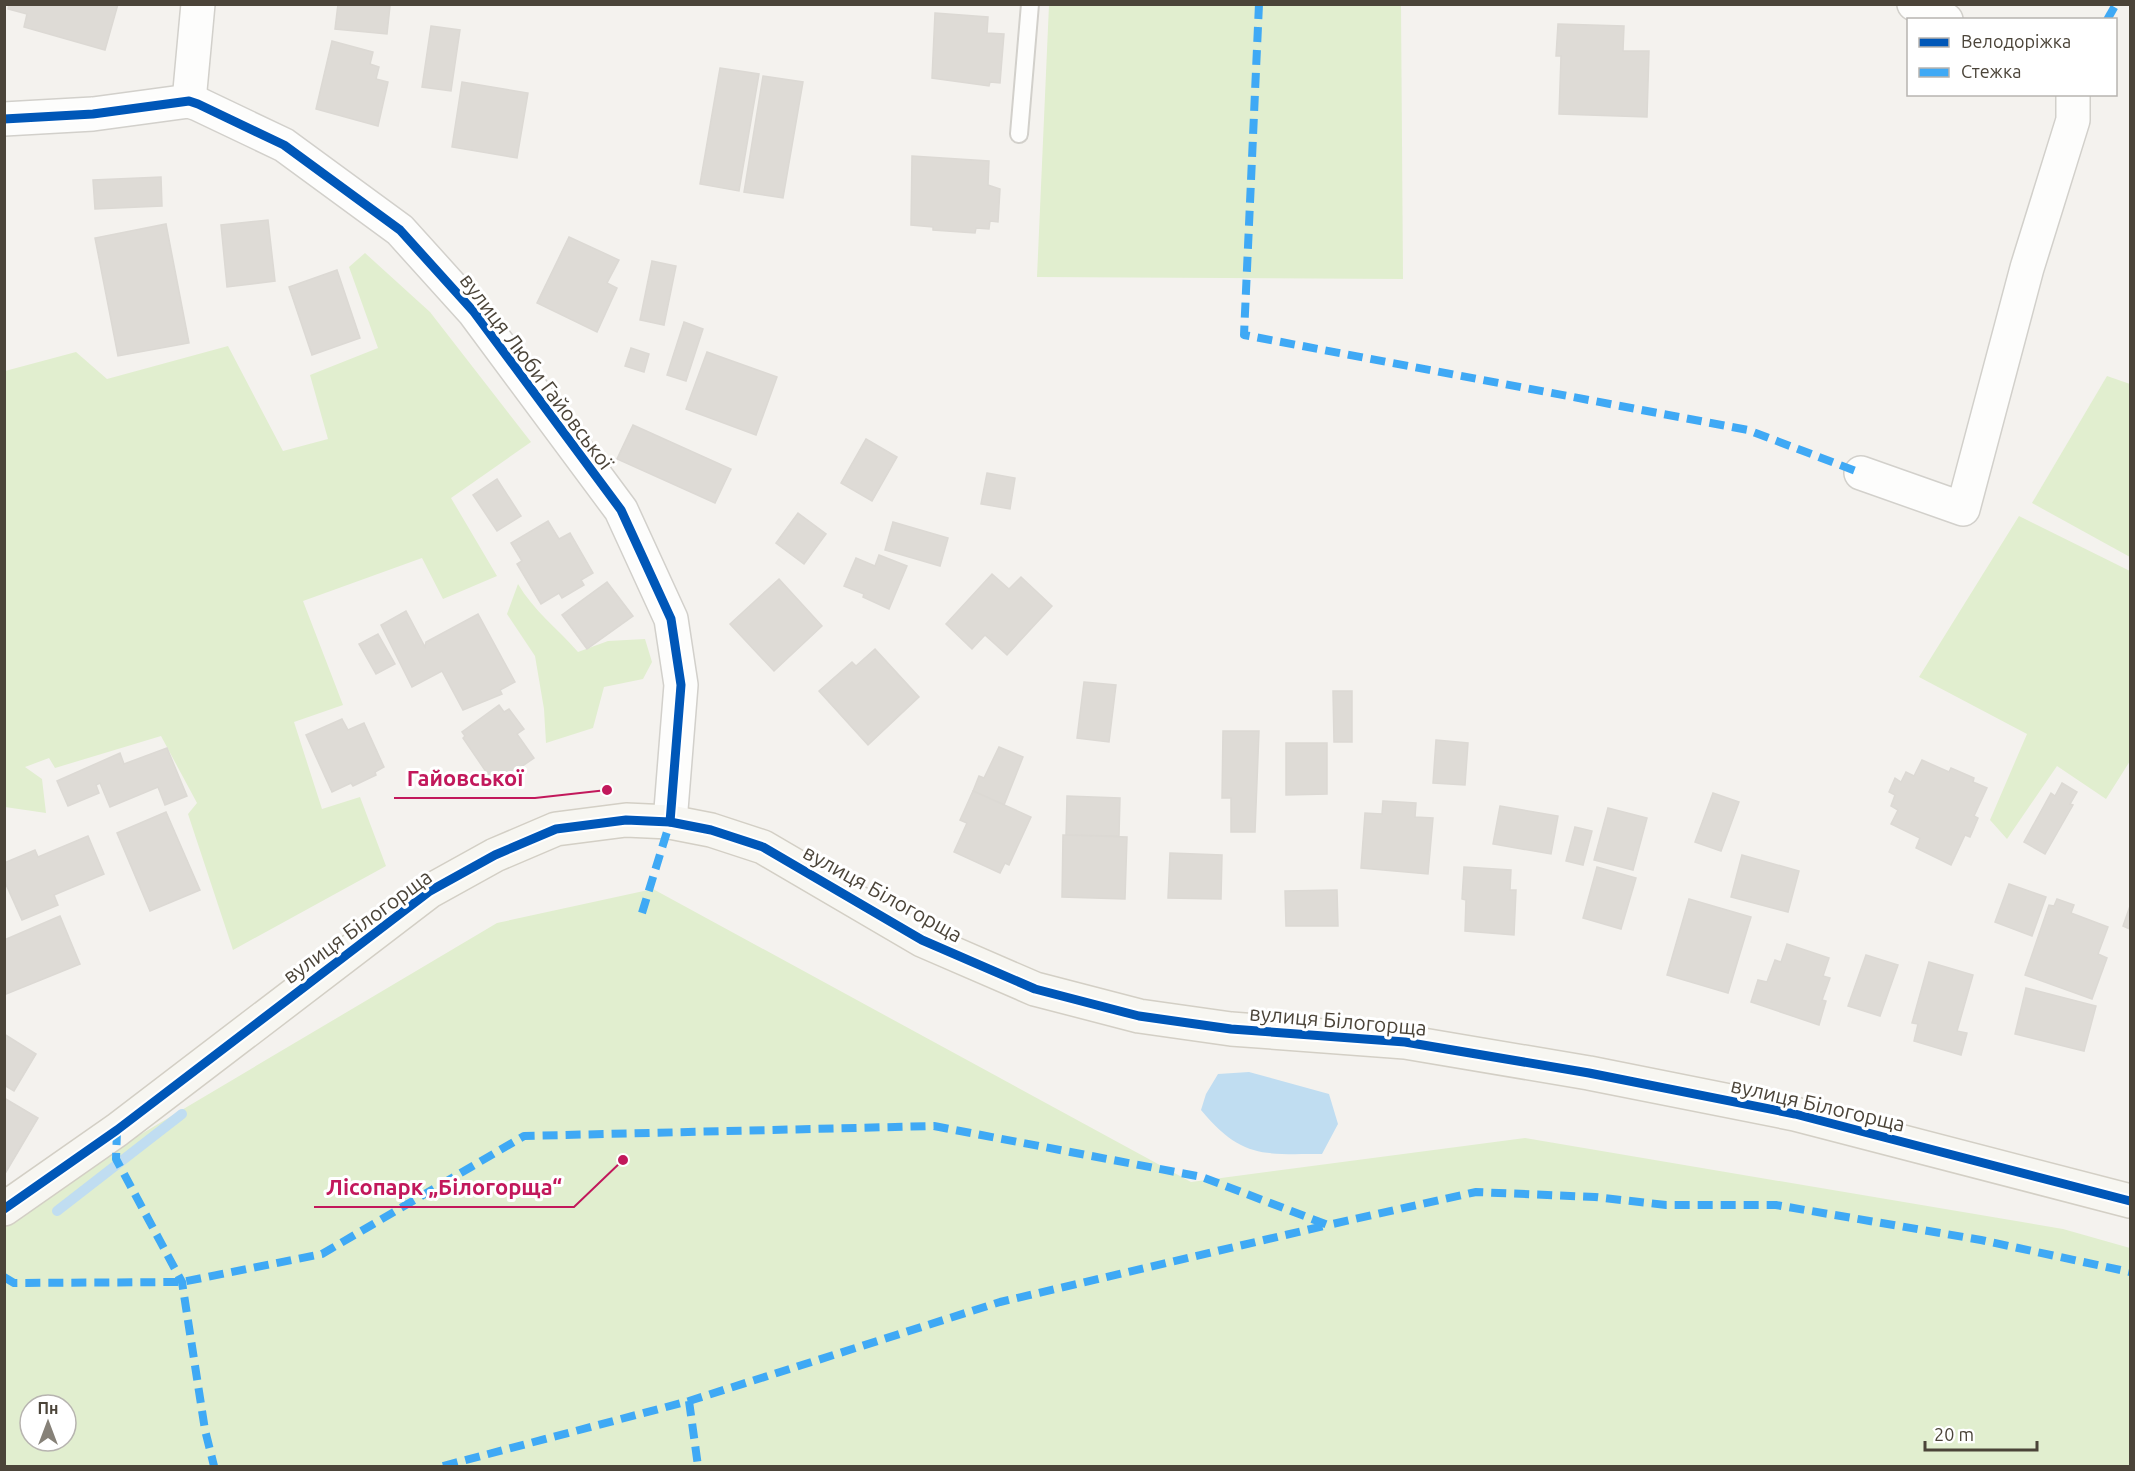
<svg xmlns="http://www.w3.org/2000/svg" width="2135" height="1471" font-family="Ubuntu,sans-serif">
  <style>
    .green { fill: #e1eecf; fill-rule: evenodd }
    .water { fill: #c0ddf1 }
    .lines { fill: none; stroke-linecap: round; stroke-linejoin: round }
    .stream { stroke: #c0ddf1; stroke-width: 10 }
    .building { fill: #dedbd6; stroke: #dcd9d4; stroke-width: 1.5 }
    .lane-casing { stroke: #d2d0cb; stroke-width: 20 }
    .street-casing { stroke: #d2d0cb; stroke-width: 36 }
    .secondary-casing { stroke: #d3cfc5; stroke-width: 36 }
    .lane { stroke: #fdfdfc; stroke-width: 16 }
    .street { stroke: #fdfdfc; stroke-width: 33 }
    .secondary { stroke: #f7f6f1; stroke-width: 33 }
    .quiet { stroke: #3fa9f5; stroke-width: 8; stroke-dasharray: 15 8; stroke-linecap: butt }
    .cycleway-casing { stroke: #fff; stroke-width: 13 }
    .cycleway { stroke: #0057b8; stroke-width: 9 }
    .labels { text-anchor: middle; dominant-baseline: central; stroke-width: 6; stroke-linejoin: round; paint-order: stroke }
    .street-label { font-size: 21px; fill: #4b4439; stroke: #fff }
    .leader { fill: none; stroke: #c2185b; stroke-width: 2 }
    .callout-dot { fill: #c2185b; stroke: #fff; stroke-width: 2 }
    .callout-label { font-size: 22px; text-anchor: middle; font-weight: bold; fill: #c2185b; stroke: #fff; stroke-width: 6; stroke-linejoin: round; paint-order: stroke }
  </style>
  <rect width="100%" height="100%" fill="#f4f2ee"/>
  <g class="green">
    <polygon points="1049,5 1401,5 1403,279 1037,277"/>
    <polygon points="365,253 430,312 531,442 451,498 497,576 443,599 422,558 303,601 343,705 294,722 322,809 360,797 386,866 233,950 188,814 197,803 161,736 55,768 49,758 25,767 42,779 46,813 5,807 5,371 76,352 107,379 228,346 283,451 328,439 310,375 378,348 349,267"/>
    <polygon points="2107,376 2130,384 2130,557 2032,503"/>
    <polygon points="2019,516 2130,571 2130,761 2106,799 2057,766 2007,839 1990,820 2027,734 1919,677"/>
    <path d="M 518,584 C 533,610 558,629 578,652 L 608,641 L 645,639 L 652,662 L 643,679 L 604,687 L 593,728 L 546,743 L 544,709 L 535,656 L 507,614 Z"/>
    <path d="M 653,889 L 1191,1182 L 1525,1138 L 2063,1229 L 2130,1248 L 2130,1466 L 5,1466 L 5,1222 L 35,1197 L 497,923 ZM 30,1405 L 66,1405 L 66,1441 L 30,1441 Z"/>
  </g>
  <path class="water" d="M 1249,1072 L 1329,1094 L 1338,1124 L 1322,1154 C 1263,1154 1242,1159 1201,1110 L 1206,1094 L 1218,1074 Z"/>
  <g class="lines">
    <polyline class="stream" points="57,1211 182,1114"/>
  </g>
  <g class="building">
    <polygon points="9,4 118,4 105,50 24,27 27,14 8,9"/>
    <polygon points="338,4 390,6 387,34 335,29"/>
    <polygon points="935,13 988,17 987,33 1004,34 1000,83 990,82 989,86 932,78"/>
    <polygon points="1558,24 1624,26 1623,51 1649,51 1647,117 1559,114 1561,56 1556,56"/>
    <polygon points="431,26 460,30 451,91 422,87"/>
    <polygon points="332,41 373,52 370,64 379,67 376,79 388,82 378,126 316,109"/>
    <polygon points="720,68 759,74 739,191 700,184"/>
    <polygon points="763,76 803,82 783,198 744,192"/>
    <polygon points="462,82 528,93 517,158 452,147"/>
    <polygon points="912,156 989,161 988,185 1000,189 998,222 990,221 989,229 976,228 975,233 933,230 933,227 911,225"/>
    <polygon points="161,177 162,206 95,209 93,180"/>
    <polygon points="268,220 275,281 227,287 221,225"/>
    <polygon points="166,224 189,343 118,356 95,238"/>
    <polygon points="569,237 619,260 607,283 617,288 597,332 537,303"/>
    <polygon points="652,261 676,266 664,325 640,320"/>
    <polygon points="337,270 360,338 312,355 289,287"/>
    <polygon points="684,322 703,329 686,381 667,375"/>
    <polygon points="631,348 649,354 644,372 625,366"/>
    <polygon points="707,352 777,377 756,435 686,409"/>
    <polygon points="633,425 731,469 715,503 617,459"/>
    <polygon points="866,439 897,457 872,501 841,483"/>
    <polygon points="987,473 1015,478 1010,509 981,504"/>
    <polygon points="497,479 521,516 497,531 473,495"/>
    <polygon points="798,513 826,534 804,564 776,543"/>
    <polygon points="548,521 559,539 570,533 593,573 581,580 584,585 562,598 559,593 541,604 517,564 522,561 511,543"/>
    <polygon points="893,522 948,538 940,566 885,550"/>
    <polygon points="879,555 907,566 889,609 863,597 864,594 844,586 856,558 875,566"/>
    <polygon points="992,574 1009,589 1021,577 1052,606 1007,655 985,635 972,649 946,624"/>
    <polygon points="779,579 822,626 774,671 730,624"/>
    <polygon points="607,582 633,616 587,649 562,615"/>
    <polygon points="406,611 425,647 426,642 478,614 515,682 500,690 502,694 463,710 442,671 412,687 381,625"/>
    <polygon points="378,634 395,664 376,674 359,644"/>
    <polygon points="875,649 919,697 868,745 819,691 852,662 856,666"/>
    <polygon points="1084,682 1116,685 1109,742 1077,738"/>
    <polygon points="1333,691 1352,691 1352,742 1334,742"/>
    <polygon points="499,705 504,712 509,709 524,729 517,734 534,758 495,785 463,738 465,736 462,732"/>
    <polygon points="342,719 348,730 364,723 384,767 375,772 376,775 353,786 351,783 332,792 306,735"/>
    <polygon points="1223,731 1259,731 1255,832 1231,832 1231,798 1222,798"/>
    <polygon points="1436,740 1468,743 1465,785 1433,783"/>
    <polygon points="1286,743 1327,743 1327,794 1286,795"/>
    <polygon points="999,747 1023,757 1004,805 973,791 979,776 984,778"/>
    <polygon points="167,748 187,796 165,805 158,787 110,807 100,783 96,785 99,793 68,806 57,781 120,753 124,764"/>
    <polygon points="1922,760 1949,772 1951,768 1974,778 1973,782 1987,788 1974,816 1978,818 1970,837 1965,835 1951,865 1916,848 1920,838 1891,824 1898,810 1891,806 1895,795 1889,792 1895,778 1901,782 1906,772 1914,776"/>
    <polygon points="2062,783 2077,792 2070,804 2073,805 2045,854 2024,842 2051,793 2055,796"/>
    <polygon points="973,791 1031,817 1009,865 1005,863 1000,873 954,852 967,823 960,820"/>
    <polygon points="1713,793 1739,802 1721,851 1695,842"/>
    <polygon points="1067,796 1120,798 1119,836 1066,835"/>
    <polygon points="1383,801 1416,803 1415,817 1433,818 1428,874 1361,868 1365,813 1382,814"/>
    <polygon points="1500,806 1558,816 1551,854 1493,844"/>
    <polygon points="1608,808 1647,818 1633,870 1594,860"/>
    <polygon points="166,812 200,890 150,911 117,833"/>
    <polygon points="1575,827 1592,831 1583,865 1566,861"/>
    <polygon points="1063,835 1127,837 1125,899 1062,897"/>
    <polygon points="88,836 104,874 54,895 58,905 22,920 4,880 4,863 35,850 38,857"/>
    <polygon points="1170,853 1222,855 1221,899 1168,898"/>
    <polygon points="1742,855 1799,871 1788,912 1731,897"/>
    <polygon points="1464,867 1511,870 1510,890 1516,890 1514,935 1465,931 1466,900 1462,899"/>
    <polygon points="1597,867 1636,878 1621,929 1583,918"/>
    <polygon points="2009,884 2046,897 2032,936 1995,922"/>
    <polygon points="1337,890 1338,926 1286,926 1285,891"/>
    <polygon points="1689,899 1751,917 1728,993 1667,975"/>
    <polygon points="2057,899 2074,905 2071,913 2108,927 2098,954 2107,958 2092,999 2025,975 2049,905 2054,906"/>
    <polygon points="2130,906 2130,929 2123,926"/>
    <polygon points="60,916 80,964 4,995 4,940"/>
    <polygon points="1787,944 1829,958 1823,976 1830,978 1822,1000 1826,1001 1819,1025 1751,1002 1758,980 1767,982 1775,960 1781,962"/>
    <polygon points="1866,955 1898,965 1880,1016 1848,1006"/>
    <polygon points="1929,962 1973,975 1957,1031 1967,1033 1961,1055 1914,1041 1918,1024 1912,1023"/>
    <polygon points="2026,988 2096,1006 2084,1051 2015,1034"/>
    <polygon points="4,1034 36,1054 14,1091 4,1085"/>
    <polygon points="4,1098 38,1118 6,1172 4,1171"/>
  </g>
  <g class="lines">
    <g class="lane-casing">
      <polyline id="lane" points="1019,134 1030,4"/>
    </g>
    <g class="street-casing">
      <g id="street">
        <polyline points="1914,4 1946,20"/>
        <polyline points="189,101 198,4"/>
        <polyline points="4,119 93,114 189,101 198,104 284,145 400,230 474,312 621,510 671,619 681,685 670,822"/>
        <polyline points="1861,473 1963,509 2027,268 2073,120 2073,94"/>
      </g>
    </g>
    <g class="secondary-casing">
      <polyline id="secondary" points="4,1209 117,1130 430,891 495,855 556,829 626,820 670,822 711,830 763,847 922,940 1035,989 1139,1016 1231,1029 1405,1042 1589,1073 1795,1114 2130,1201"/>
    </g>
    <use href="#lane" class="lane"/>
    <use href="#street" class="street"/>
    <use href="#secondary" class="secondary"/>
    <g class="quiet">
      <polyline points="1259,4 1244,335 1748,430 1861,473"/>
      <polyline points="2107,20 2116,4"/>
      <polyline points="642,913 670,822"/>
      <polyline points="117,1130 116,1159 182,1282 205,1430 214,1466"/>
      <polyline points="4,1277 14,1283 182,1282 322,1254 524,1136 934,1126 1202,1177 1328,1225 1476,1192 1595,1197 1666,1205 1776,1205 1981,1240 2130,1272"/>
      <polyline points="689,1401 698,1466"/>
      <polyline points="443,1466 689,1401 1000,1302 1328,1225"/>
    </g>
    <g class="cycleway-casing">
      <g id="cycleway">
        <polyline points="4,119 93,114 189,101 198,104 284,145 400,230 474,312 621,510 671,619 681,685 670,822"/>
        <polyline points="4,1209 117,1130 430,891 495,855 556,829 626,820 670,822 711,830 763,847 922,940 1035,989 1139,1016 1231,1029 1405,1042 1589,1073 1795,1114 2130,1201"/>
      </g>
    </g>
    <use href="#cycleway" class="cycleway"/>
  </g>
  <g class="labels">
    <g class="street-label">
      <text transform="translate(537 371) rotate(53)">вулиця Люби Гайовської</text>
      <text transform="translate(883 893) rotate(29)">вулиця Білогорща</text>
      <text transform="translate(357 926) rotate(-36)">вулиця Білогорща</text>
      <text transform="translate(1338 1020) rotate(5)">вулиця Білогорща</text>
      <text transform="translate(1818 1104) rotate(13)">вулиця Білогорща</text>
    </g>
  </g>
  <path class="leader" d="M607 790L535 798H394M623 1160L574 1207H314"/>
  <g class="callout-dot">
    <circle cx="607" cy="790" r="6"/>
    <circle cx="623" cy="1160" r="6"/>
  </g>
  <g class="callout-label">
    <text x="465" y="786">Гайовської</text>
    <text x="444" y="1195">Лісопарк „Білогорща“</text>
  </g>
  <rect width="2135" height="1471" fill="none" stroke="#4b4439" stroke-width="12"/>
  <rect x="1907" y="18" width="210" height="78" fill="#ffffff" stroke="#b7b4b0" stroke-width="1.5"/>
  <rect x="1919" y="38" width="30" height="9" fill="#0057b8" stroke="#b7b4b0" stroke-width="1.5"/>
  <text x="1961" y="48" font-size="18" fill="#4b4439">Велодоріжка</text>
  <rect x="1919" y="68" width="30" height="9" fill="#3fa9f5" stroke="#b7b4b0" stroke-width="1.5"/>
  <text x="1961" y="78" font-size="18" fill="#4b4439">Стежка</text>
  <g transform="translate(48 1423)"><circle r="28" fill="#ffffff" stroke="#b7b4b0" stroke-width="1.5"/>
  <path d="M0-4.5L10 22L0 15L-10 22Z" fill="#868178"/>
  <text y="-9" font-size="16" font-weight="bold" text-anchor="middle" fill="#4b4439">Пн</text>
  </g>
  <path d="M1925 1441v9h112v-9" fill="none" stroke="#4b4439" stroke-width="3"/>
  <text x="1934" y="1441" font-size="18" fill="#4b4439" stroke="#ffffff" stroke-width="4.5" paint-order="stroke">20 m</text>
</svg>
